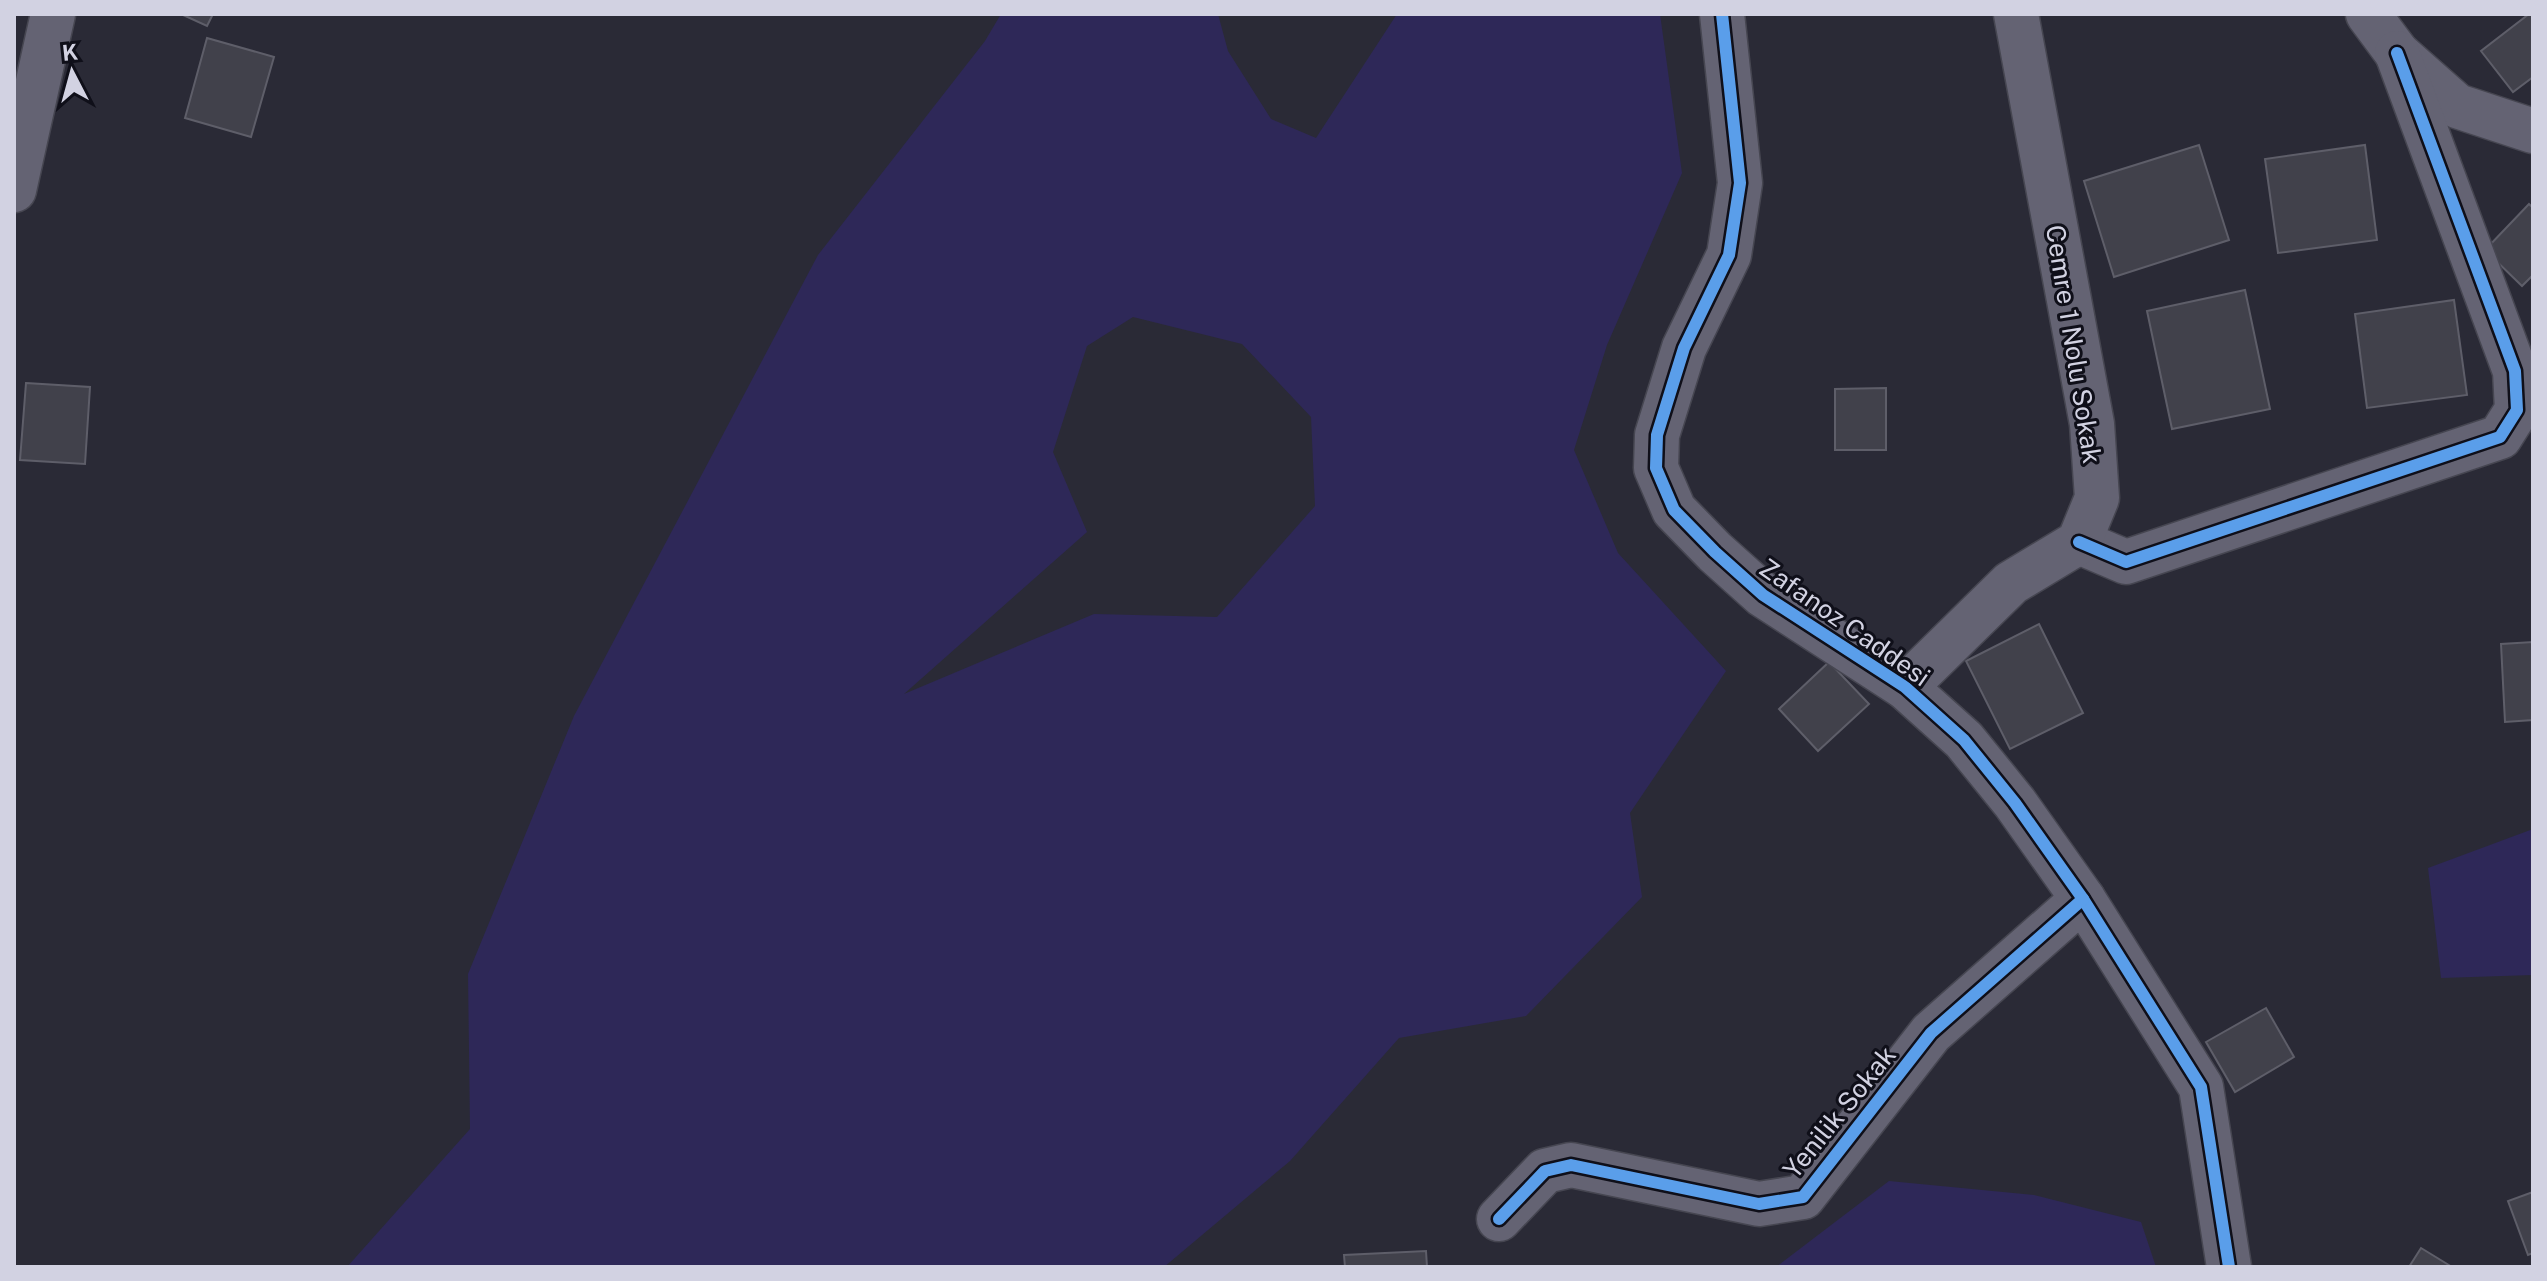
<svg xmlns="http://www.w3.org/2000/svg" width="2547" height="1281" font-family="'Public Sans',sans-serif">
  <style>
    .green { fill: #2e2858; fill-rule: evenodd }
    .building { fill: #41414b; stroke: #5e5e69; stroke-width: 2 }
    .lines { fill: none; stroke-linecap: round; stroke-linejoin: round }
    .minor-casing { stroke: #464651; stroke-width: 47 }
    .tertiary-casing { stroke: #464651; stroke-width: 47 }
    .minor { stroke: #646373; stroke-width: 44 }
    .tertiary { stroke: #646373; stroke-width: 44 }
    .cycleway-casing { stroke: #0f0f19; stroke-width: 17 }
    .cycleway { stroke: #5a9eea; stroke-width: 12 }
    .labels { text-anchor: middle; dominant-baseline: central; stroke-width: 6; stroke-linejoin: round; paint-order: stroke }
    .street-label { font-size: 26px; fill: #d2d2e2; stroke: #0f0f19 }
  </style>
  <rect width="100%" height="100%" fill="#2a2a36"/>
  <g class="green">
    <path d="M 1001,14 L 1218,14 L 1228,51 L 1271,119 L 1316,138 L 1397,14 L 1660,14 L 1682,173 L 1607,345 L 1574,450 L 1618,553 L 1726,671 L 1630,813 L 1642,897 L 1526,1016 L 1399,1038 L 1290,1161 L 1164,1267 L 347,1267 L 470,1129 L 468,974 L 574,716 L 818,255 L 985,41 ZM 1133,317 L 1242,344 L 1311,417 L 1315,506 L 1217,617 L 1094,614 L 904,694 L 1087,532 L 1053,452 L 1087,346 Z"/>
    <polygon points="2533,829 2533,975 2441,978 2428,868"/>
    <polygon points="1889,1181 2034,1195 2141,1222 2156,1267 1776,1267"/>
  </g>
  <g class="building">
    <polygon points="181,14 213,14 207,26"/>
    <polygon points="2529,14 2533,14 2533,77 2513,92 2481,51"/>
    <polygon points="207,38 274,57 251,137 185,118"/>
    <polygon points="2199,145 2229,240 2114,277 2084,181"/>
    <polygon points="2365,145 2377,240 2278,253 2265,159"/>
    <polygon points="2529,204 2533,208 2533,275 2522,286 2485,250"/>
    <polygon points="2245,290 2270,409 2172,429 2147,311"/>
    <polygon points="2454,300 2467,395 2367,408 2355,314"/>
    <polygon points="26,383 90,387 85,464 20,460"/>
    <polygon points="1886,388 1886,450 1835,450 1835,389"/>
    <polygon points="2039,624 2083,713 2010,749 1966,661"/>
    <polygon points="2533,642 2533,720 2505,722 2501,644"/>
    <polygon points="1829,662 1869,704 1818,751 1779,709"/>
    <polygon points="2266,1008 2294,1057 2235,1092 2206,1042"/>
    <polygon points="2533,1192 2533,1253 2528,1255 2508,1201"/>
    <polygon points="2421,1248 2452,1267 2409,1267"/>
    <polygon points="1426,1251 1427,1267 1345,1267 1344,1255"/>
  </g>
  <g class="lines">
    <g class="minor-casing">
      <g id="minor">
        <polyline points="2368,14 2397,53 2457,106 2533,131"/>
        <polyline points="14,190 53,14"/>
        <polyline points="2079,542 2126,562 2500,437 2517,410 2515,371 2397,53"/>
        <polyline points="1905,687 2011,583 2079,542 2097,498 2092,424 2016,14"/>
        <polyline points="1499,1219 1545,1171 1571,1165 1759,1204 1803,1197 1931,1033 2083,899"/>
      </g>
    </g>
    <g class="tertiary-casing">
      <polyline id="tertiary" points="1722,14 1740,183 1729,255 1684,348 1657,435 1656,468 1674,510 1715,552 1763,595 1905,687 1964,740 2015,803 2083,899 2201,1087 2229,1267"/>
    </g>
    <use href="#minor" class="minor"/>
    <use href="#tertiary" class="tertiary"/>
    <g class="cycleway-casing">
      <g id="cycleway">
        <polyline points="1722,14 1740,183 1729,255 1684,348 1657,435 1656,468 1674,510 1715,552 1763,595 1905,687 1964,740 2015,803 2083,899 2201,1087 2229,1267"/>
        <polyline points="2079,542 2126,562 2500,437 2517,410 2515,371 2397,53"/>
        <polyline points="1499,1219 1545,1171 1571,1165 1759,1204 1803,1197 1931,1033 2083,899"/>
      </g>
    </g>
    <use href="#cycleway" class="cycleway"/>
  </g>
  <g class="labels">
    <g class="street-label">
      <text transform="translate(2074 344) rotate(81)">Cemre 1 Nolu Sokak</text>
      <text transform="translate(1845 622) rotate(35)">Zafanoz Caddesi</text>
      <text transform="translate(1839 1112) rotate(-51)">Yenilik Sokak</text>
    </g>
  </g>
  <rect width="2547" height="1281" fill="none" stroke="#d2d2e2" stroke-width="32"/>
  <g transform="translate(72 72) rotate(354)" stroke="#0f0f19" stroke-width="6" paint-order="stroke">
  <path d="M0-6L14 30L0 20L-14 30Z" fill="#d2d2e2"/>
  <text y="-12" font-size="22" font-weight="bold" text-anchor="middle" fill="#d2d2e2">K</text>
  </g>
</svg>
